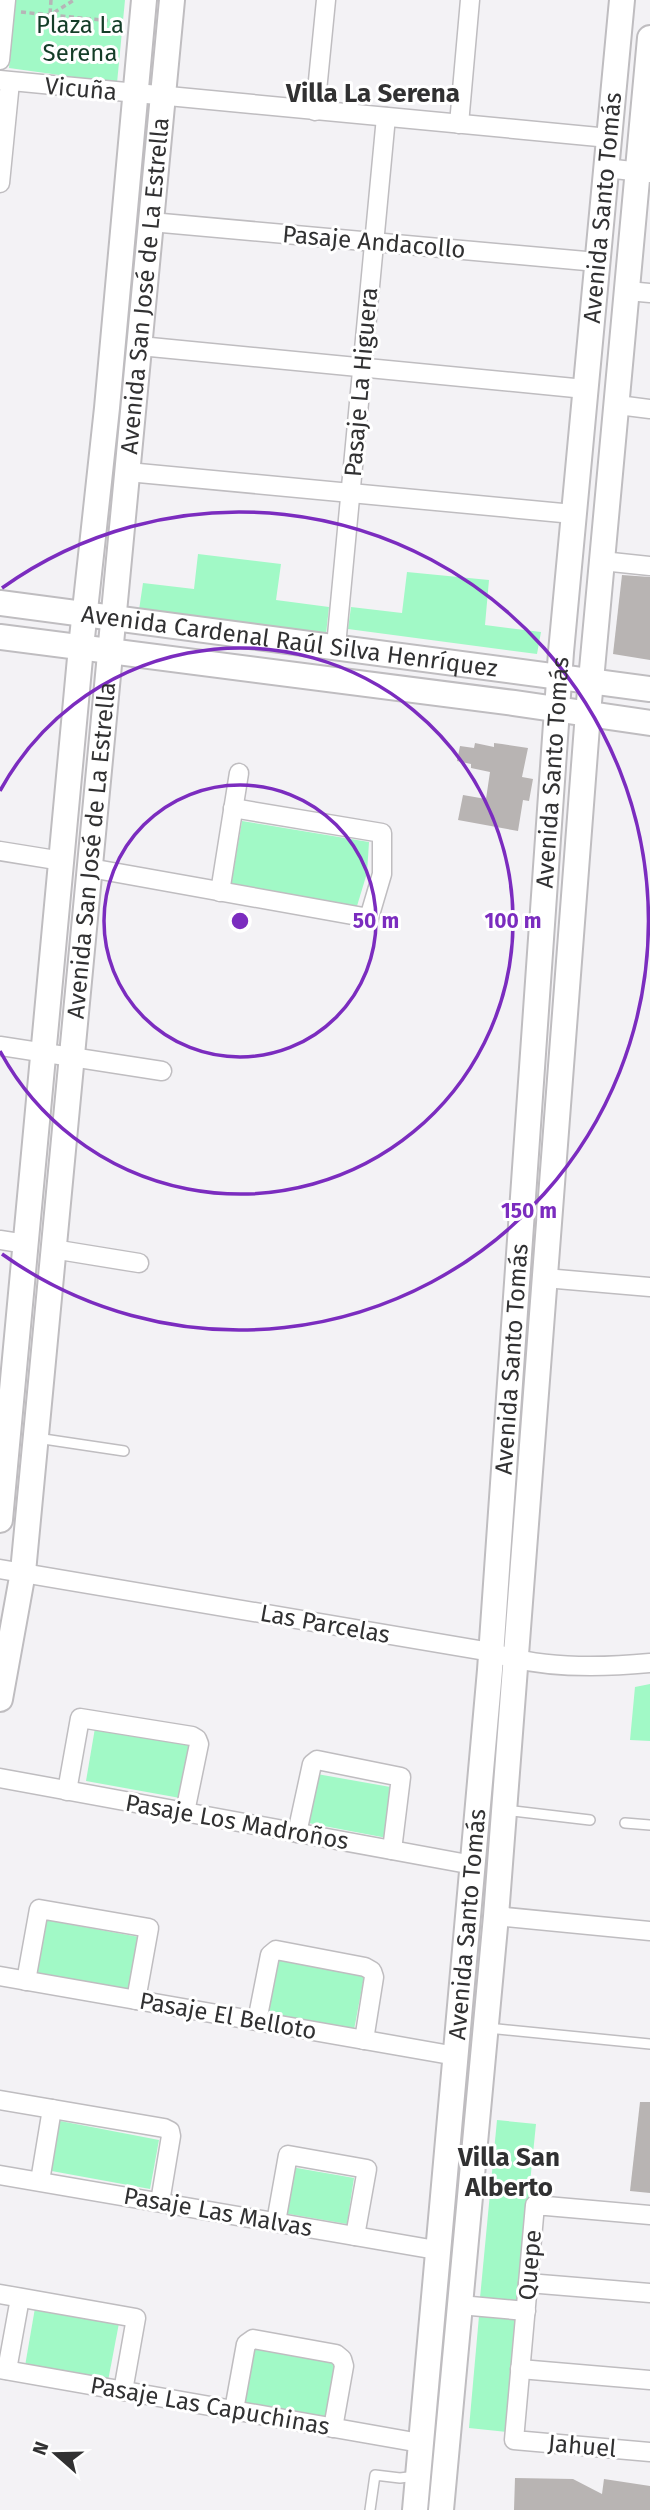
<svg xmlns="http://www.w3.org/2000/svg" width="650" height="2510" font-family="'Fira Sans',sans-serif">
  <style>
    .green { fill: #a1f9c6 }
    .building { fill: #b8b4b3 }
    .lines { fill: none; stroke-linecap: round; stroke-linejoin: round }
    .lane-casing { stroke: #bfbdc0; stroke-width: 12 }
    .street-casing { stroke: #bfbdc0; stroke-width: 21 }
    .secondary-casing { stroke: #bfbdc0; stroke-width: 28 }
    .path { stroke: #b6b5b7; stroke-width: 3.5; stroke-dasharray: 5 3.5; stroke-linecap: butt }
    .lane { stroke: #fff; stroke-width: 9 }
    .street { stroke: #fff; stroke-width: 18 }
    .secondary { stroke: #fff; stroke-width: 24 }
    .ring { fill: none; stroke: #7b2cbf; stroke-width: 3.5 }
    .labels { text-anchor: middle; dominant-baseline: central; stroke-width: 6; stroke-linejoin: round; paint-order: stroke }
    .park-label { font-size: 24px; fill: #143d28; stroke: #fff }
    .street-label { font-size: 24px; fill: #313132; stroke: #fff }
    .neighbourhood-label { font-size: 26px; font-weight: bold; fill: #313132; stroke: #fff }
    .centre { fill: #7b2cbf; stroke: #fff; stroke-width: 3.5 }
    .ring-label { font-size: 21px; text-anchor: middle; font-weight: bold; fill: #7b2cbf; stroke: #fff; stroke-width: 6; stroke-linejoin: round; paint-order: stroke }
  </style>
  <rect width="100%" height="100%" fill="#f3f2f5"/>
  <g class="green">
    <polygon points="15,0 125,0 117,83 9,68"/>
    <polygon points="198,554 281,564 276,600 329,607 326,634 139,610 143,583 194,589"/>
    <polygon points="407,572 489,580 485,625 541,632 537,654 348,629 351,607 402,613"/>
    <polygon points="242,821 369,842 367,873 357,906 231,885"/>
    <polygon points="650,1684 650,1741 630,1740 635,1687"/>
    <polygon points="95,1728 190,1745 180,1798 86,1781"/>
    <polygon points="317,1774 396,1788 387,1838 308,1823"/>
    <polygon points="46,1920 139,1937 128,1996 35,1979"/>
    <polygon points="278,1956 365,1972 353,2035 266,2019"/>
    <polygon points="55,2120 159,2140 150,2189 46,2170"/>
    <polygon points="497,2120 536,2124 518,2301 480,2298"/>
    <polygon points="291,2167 354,2178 347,2224 283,2213"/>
    <polygon points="35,2308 119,2323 108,2381 25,2366"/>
    <polygon points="479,2316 518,2319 507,2432 469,2428"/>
    <polygon points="253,2346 336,2361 325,2420 242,2405"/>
  </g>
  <g class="building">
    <polygon points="622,575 650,577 650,660 613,654"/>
    <polygon points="475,743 494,747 494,743 502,744 528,748 522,777 533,779 529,801 523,800 518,831 458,820 463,795 486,799 490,772 471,768 471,764 457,761 460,746 474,748"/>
    <polygon points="640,2102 650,2102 650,2193 630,2191"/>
    <polygon points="515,2478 573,2479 602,2494 604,2479 650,2486 650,2510 514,2510"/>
  </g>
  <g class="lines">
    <g class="lane-casing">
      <g id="lane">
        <polyline points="37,1438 124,1451"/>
        <polyline points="505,1810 590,1820"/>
        <polyline points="625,1823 650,1825"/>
        <polyline points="488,2028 650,2044"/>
        <polyline points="370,2510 375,2475 400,2478 416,2476"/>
      </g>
    </g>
    <g class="street-casing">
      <g id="street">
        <polyline points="0,60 6,0"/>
        <polyline points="0,80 609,138"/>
        <polyline points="315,111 326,0"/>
        <polyline points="459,124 470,0"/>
        <polyline points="606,168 650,173"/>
        <polyline points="0,183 10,82"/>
        <polyline points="151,222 597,262"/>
        <polyline points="628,291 650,293"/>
        <polyline points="140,346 585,389"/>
        <polyline points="618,405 650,409"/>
        <polyline points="128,472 573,514"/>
        <polyline points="602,561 650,566"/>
        <polyline points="336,646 386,117"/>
        <polyline points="0,851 62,861"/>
        <polyline points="90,868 369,918 382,874 382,833 233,808"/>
        <polyline points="220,892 239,773"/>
        <polyline points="0,1046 162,1071"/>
        <polyline points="0,1240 26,1244"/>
        <polyline points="53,1249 139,1263"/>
        <polyline points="545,1278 650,1287"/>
        <path d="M 0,1569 L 491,1652 C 540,1669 599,1668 650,1663"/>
        <polyline points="0,1778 473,1865"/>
        <polyline points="67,1791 80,1718 192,1736 197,1739 199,1744 185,1812"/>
        <polyline points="297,1833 312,1764 317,1760 401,1777 392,1850"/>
        <polyline points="496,1916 650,1931"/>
        <polyline points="0,1976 456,2056"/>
        <polyline points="26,1981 39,1909 149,1928 136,2000"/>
        <polyline points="257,2021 270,1955 276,1950 365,1967 372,1971 374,1977 364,2040"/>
        <polyline points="0,2100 164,2128 170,2131 171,2136 160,2202"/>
        <polyline points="0,2175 436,2250"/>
        <polyline points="40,2181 52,2109"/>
        <polyline points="650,2215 535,2205 514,2440 650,2452"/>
        <polyline points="276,2222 288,2155 367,2169 355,2236"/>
        <polyline points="528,2283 650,2293"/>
        <polyline points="0,2294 136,2318 123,2391"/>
        <polyline points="460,2305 526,2311"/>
        <polyline points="0,2369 420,2443"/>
        <polyline points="520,2369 650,2380"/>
        <polyline points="7,2370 20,2298"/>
        <polyline points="234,2410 246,2344 253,2339 336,2354 342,2359 344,2366 333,2428"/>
      </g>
    </g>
    <g class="secondary-casing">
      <g id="secondary">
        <path id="s1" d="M 0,603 L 650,689"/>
        <polyline points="0,637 514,703 650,723"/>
        <polyline points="0,1520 81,647 107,408 144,0"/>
        <path id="s2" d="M 0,1699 L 23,1572 L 172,0"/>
        <path id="s3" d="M 415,2510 L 490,1670 L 561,652 L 622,0"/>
        <polyline points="441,2510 496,1916 588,713 650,38"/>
      </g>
    </g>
    <g class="path">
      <polyline points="51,0 50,15 122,22"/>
      <polyline points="21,12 50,15 74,0"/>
    </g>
    <use href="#lane" class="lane"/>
    <use href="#street" class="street"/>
    <use href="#secondary" class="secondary"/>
  </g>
  <g class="ring">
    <circle cx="240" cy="921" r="136"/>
    <path d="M0 791A273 273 0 1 1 0 1051"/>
    <path d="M2 588A409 409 0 1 1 2 1254"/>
  </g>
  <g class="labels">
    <g class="park-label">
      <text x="80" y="25">Plaza La<tspan x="80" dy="28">Serena</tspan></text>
    </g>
    <g class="street-label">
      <text transform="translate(81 89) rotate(5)">Vicuña</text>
      <text stroke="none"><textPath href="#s3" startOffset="2310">Avenida Santo Tomás</textPath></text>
      <text transform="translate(374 242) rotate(5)">Pasaje Andacollo</text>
      <text stroke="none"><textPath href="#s2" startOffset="1421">Avenida San José de La Estrella</textPath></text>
      <text transform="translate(361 382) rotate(-85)">Pasaje La Higuera</text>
      <text stroke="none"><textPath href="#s1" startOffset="292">Avenida Cardenal Raúl Silva Henríquez</textPath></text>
      <text stroke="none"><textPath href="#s3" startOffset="1743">Avenida Santo Tomás</textPath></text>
      <text stroke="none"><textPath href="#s2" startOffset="854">Avenida San José de La Estrella</textPath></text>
      <text stroke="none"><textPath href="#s3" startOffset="1155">Avenida Santo Tomás</textPath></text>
      <text transform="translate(325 1624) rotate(10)">Las Parcelas</text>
      <text transform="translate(237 1822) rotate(10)">Pasaje Los Madroños</text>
      <text stroke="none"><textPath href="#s3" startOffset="588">Avenida Santo Tomás</textPath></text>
      <text transform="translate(228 2016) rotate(10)">Pasaje El Belloto</text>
      <text transform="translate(218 2212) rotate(10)">Pasaje Las Malvas</text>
      <text transform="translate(530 2265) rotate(-85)">Quepe</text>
      <text transform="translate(210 2406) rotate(10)">Pasaje Las Capuchinas</text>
      <text transform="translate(582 2446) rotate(5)">Jahuel</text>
    </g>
    <g class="neighbourhood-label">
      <text x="373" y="93">Villa La Serena</text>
      <text x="509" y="2157">Villa San<tspan x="509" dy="30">Alberto</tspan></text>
    </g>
  </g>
  <circle cx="240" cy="921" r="10" class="centre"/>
  <g class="ring-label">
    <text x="376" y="928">50 m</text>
    <text x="513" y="928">100 m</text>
    <text x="529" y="1218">150 m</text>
  </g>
  <g transform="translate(56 2454) rotate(290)" stroke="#ffffff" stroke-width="5" paint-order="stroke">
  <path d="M0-5L12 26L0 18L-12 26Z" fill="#313132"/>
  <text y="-10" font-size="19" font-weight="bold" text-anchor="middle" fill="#313132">N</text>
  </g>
</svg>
